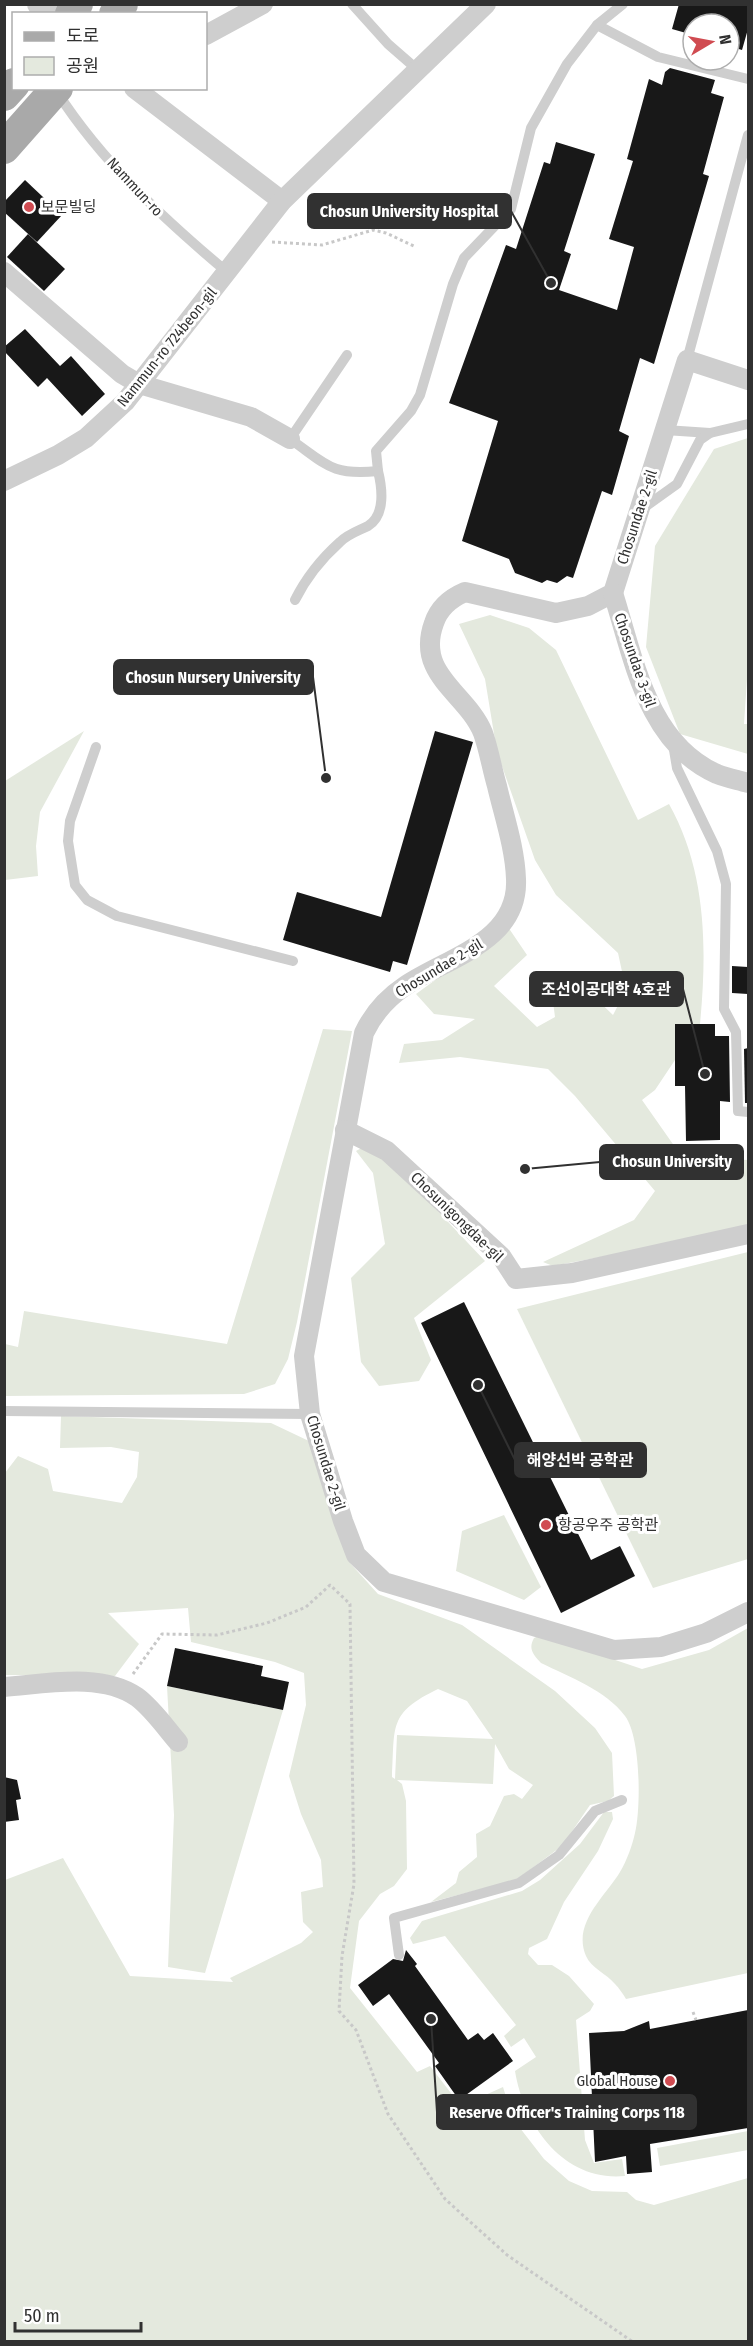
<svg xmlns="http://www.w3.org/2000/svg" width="753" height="2346" font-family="'Fira Sans Condensed','Noto Sans KR',sans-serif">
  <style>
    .green { fill: #e4e9de; fill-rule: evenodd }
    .building { fill: #181818 }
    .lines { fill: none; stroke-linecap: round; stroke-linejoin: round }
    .path { stroke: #c8c8c8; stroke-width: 3; stroke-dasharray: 3 3; stroke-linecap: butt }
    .service { stroke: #cecece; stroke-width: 10 }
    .minor { stroke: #cecece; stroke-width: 20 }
    .tertiary { stroke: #cecece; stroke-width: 26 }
    .primary { stroke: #a9a9a9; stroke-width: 32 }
    .poi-dot { fill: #d04b51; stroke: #fff; stroke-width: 2 }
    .labels { text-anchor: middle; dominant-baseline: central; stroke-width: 6; stroke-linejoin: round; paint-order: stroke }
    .street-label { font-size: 15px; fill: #313131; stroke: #fff }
    .poi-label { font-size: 15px; fill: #313131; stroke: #fff; text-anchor: start }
    .leader { fill: none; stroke: #313131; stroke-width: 2 }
    .callout-dot { fill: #313131; stroke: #fff; stroke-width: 2 }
    .callout { fill: #313131; stroke: #313131; stroke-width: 2 }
    .callout-label { font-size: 16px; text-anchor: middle; font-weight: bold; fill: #fff }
  </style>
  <rect width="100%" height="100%" fill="#fff"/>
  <g class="green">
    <polygon points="748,438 748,664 744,724 748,724 748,754 680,734 646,647 655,546 714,449"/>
    <path d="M 490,615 L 529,628 L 556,650 L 638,820 L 669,804 C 707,872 707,949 700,1024 L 675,1024 L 675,1060 L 655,1090 L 642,1100 L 682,1157 L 748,1160 L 748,1229 L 553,1266 L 543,1262 L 634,1220 L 655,1191 L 575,1096 L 548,1069 L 460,1057 L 399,1063 L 404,1044 L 442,1040 L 475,1019 L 434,1014 L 416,994 L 508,927 L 527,955 L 494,986 L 537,1027 L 555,1017 L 552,994 L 586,989 L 613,1015 L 626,990 L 618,953 L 556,895 L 535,860 L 497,752 L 485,679 L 459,624 Z"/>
    <polygon points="84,731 40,812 36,846 38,876 5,880 5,781"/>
    <polygon points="323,1029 352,1031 297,1322 288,1359 275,1384 244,1394 5,1396 5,1344 18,1347 24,1311 227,1344"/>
    <polygon points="367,1145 397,1168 485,1261 414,1318 431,1360 419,1381 379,1386 361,1362 351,1278 385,1244 373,1173 356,1151"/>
    <polygon points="748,1252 748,1559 653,1588 517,1309"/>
    <path d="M 61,1416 L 271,1423 L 311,1442 L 350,1563 L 378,1594 L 462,1625 L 555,1691 L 595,1728 L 612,1753 L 614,1796 L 608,1801 L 590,1805 L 562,1846 L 516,1880 L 431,1902 L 456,1883 L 459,1872 L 477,1857 L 476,1834 L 490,1826 L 504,1796 L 514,1794 L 522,1799 L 533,1785 L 509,1769 L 495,1744 L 493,1784 L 397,1780 L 402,1784 L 406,1801 L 407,1869 L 394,1886 L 380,1894 L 359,1921 L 350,1988 L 417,2072 L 430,2066 L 461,2106 L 503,2087 L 513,2119 L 544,2159 L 569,2181 L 592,2191 L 627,2192 L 636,2200 L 654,2205 L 748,2178 L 748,2341 L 5,2341 L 5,1880 L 63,1858 L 130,1976 L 233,1982 L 230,1978 L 301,1943 L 313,1932 L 303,1922 L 301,1892 L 323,1887 L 321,1860 L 301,1814 L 289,1776 L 306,1705 L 304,1673 L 275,1662 L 191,1642 L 188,1608 L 108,1613 L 139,1644 L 115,1676 L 5,1675 L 5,1473 L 18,1456 L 48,1469 L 53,1491 L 122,1503 L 137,1477 L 139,1452 L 111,1447 L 60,1448 ZM 438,1689 L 467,1701 L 493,1739 L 397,1735 L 395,1779 L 392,1777 C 395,1726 388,1713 438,1689 Z"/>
    <polygon points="504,1515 541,1587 524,1600 456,1571 462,1531"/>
    <path d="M 748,1628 L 748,1973 L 626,1999 C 623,1994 619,1988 615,1984 C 607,1974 591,1968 586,1956 C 572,1923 605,1897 620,1872 C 627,1860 632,1846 635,1833 C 641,1809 641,1737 625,1716 C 606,1690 569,1677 541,1663 C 533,1654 528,1649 534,1638 L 541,1635 L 642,1669 L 709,1650 Z"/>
    <polygon points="167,1686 283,1710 205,1973 168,1967 174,1815"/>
    <path d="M 604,1812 L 612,1812 L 613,1819 L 598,1851 L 564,1902 L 547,1939 L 529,1948 L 528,1954 L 538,1965 L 552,1965 L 569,1976 L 594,2004 L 590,2011 L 576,2020 L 585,2140 L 594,2163 L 622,2159 L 625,2176 C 564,2182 524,2126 515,2071 L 536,2057 L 524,2038 L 511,2047 L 504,2036 L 516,2025 L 445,1936 L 413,1944 L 410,1938 L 422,1921 L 522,1891 L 540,1880 L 580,1844 Z"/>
    <polygon points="748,2131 748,2150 660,2166 657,2148"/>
  </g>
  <g class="building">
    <polygon points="679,4 748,4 748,29 742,50 729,46 729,24 693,24 693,35 672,29"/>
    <polygon points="670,68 715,80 711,93 724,97 703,174 709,176 654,364 640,358 619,431 629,436 612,495 602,491 573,578 567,576 557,583 547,580 542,583 515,573 509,559 462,541 498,421 449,403 506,245 516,249 544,162 550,164 556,142 595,154 564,251 571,254 559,290 617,310 634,247 609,239 633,161 627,159 649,79 662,85 665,72"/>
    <polygon points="25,180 62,215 37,242 4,212 4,202"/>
    <polygon points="28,234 65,269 44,291 7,257"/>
    <polygon points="25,329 60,366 71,356 105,394 82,416 47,378 38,387 4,351 4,347"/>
    <polygon points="435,731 473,742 407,965 393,961 390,972 283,940 297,892 381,917"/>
    <polygon points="732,966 748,967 748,994 732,993"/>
    <polygon points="675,1024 715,1024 715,1036 729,1036 730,1102 720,1101 720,1140 686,1141 685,1086 675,1086"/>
    <polygon points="748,1048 748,1103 745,1103 744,1049"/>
    <polygon points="464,1302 591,1560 620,1546 635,1576 561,1613 421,1323"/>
    <polygon points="175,1648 263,1666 261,1676 289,1682 283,1710 167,1686"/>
    <polygon points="4,1777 17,1780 21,1799 16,1800 19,1820 4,1822"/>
    <polygon points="406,1950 417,1964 415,1966 468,2040 478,2033 484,2040 493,2033 513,2061 459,2100 435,2066 439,2063 389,1994 373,2006 358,1985 393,1959 403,1961"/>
    <polygon points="748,2010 748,2128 650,2144 652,2172 627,2174 626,2156 595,2162 589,2033 624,2031 649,2021 650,2029"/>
  </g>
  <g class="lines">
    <g class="path">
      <polyline points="272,242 322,245 373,230 386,233 416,247"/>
      <polyline points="133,1674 162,1634 217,1635 267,1623 306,1607 330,1585 350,1604 354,1884 342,1956 339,2011 356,2030 388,2114 445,2199 507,2255 633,2342"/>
      <polyline points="693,2012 696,2020"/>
    </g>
    <g class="service">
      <polyline points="352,4 388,44 419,71"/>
      <polyline points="597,25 658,57 748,79"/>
      <path d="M 57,92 C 102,162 164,219 227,272"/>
      <path d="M 347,355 L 290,439 C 326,464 331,476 378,471 L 376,451 L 411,411 L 420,395 L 453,284 L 464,258 L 511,209 L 531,128 L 567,64 L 597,25 L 623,4"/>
      <polyline points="687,360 748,135"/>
      <polyline points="665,430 710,433 748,424"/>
      <polyline points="642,509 677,484 700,440 710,433"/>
      <path d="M 295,600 C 306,578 321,559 340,542 C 348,534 358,531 368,526 C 386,515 382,487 378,471"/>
      <polyline points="673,744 677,768 717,851 726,884 724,1009 736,1032 738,1111 748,1112"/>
      <polyline points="96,747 70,821 68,841 75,885 87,900 117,916 293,961"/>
      <polyline points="4,1411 310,1414"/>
      <polyline points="399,1955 394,1918 519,1883 559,1855 595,1811 622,1800"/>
    </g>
    <g class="minor">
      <polyline points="206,35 263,4"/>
      <polyline points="134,88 282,201"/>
      <polyline points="4,272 122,374 139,384 251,417 290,439"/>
      <path d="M 748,380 L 687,360 L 613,593 L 588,606 L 556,613 L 465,592 C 451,598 439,608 434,623 C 415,675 467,693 483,733 C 489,750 492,769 497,786 C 504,816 515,848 516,879 C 519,942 446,958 405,986 C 387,998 373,1014 364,1033 L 304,1356 L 310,1414 L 343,1521 L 356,1555 L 384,1582 L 614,1650 L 661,1647 L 706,1633 L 748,1612"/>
      <polyline points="4,481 58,455 86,438 125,402 282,201 486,4"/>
      <path d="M 613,593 C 634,659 647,743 717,774 C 727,778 738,780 748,783"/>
      <polyline points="345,1130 387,1151 501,1256 516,1279 572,1273 748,1234"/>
      <path d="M 4,1687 C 45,1684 101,1672 137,1697 C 153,1709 165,1727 178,1742"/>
    </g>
    <polyline class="tertiary" points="40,4 48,14"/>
    <g class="primary">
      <polyline points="71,14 77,4"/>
      <polyline points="115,14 122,4"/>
      <polyline points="4,95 14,84"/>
      <polyline points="4,148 57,88"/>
    </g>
  </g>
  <g class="poi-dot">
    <circle cx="29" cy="207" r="6"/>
    <circle cx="546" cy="1525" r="6"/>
    <circle cx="670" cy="2081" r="6"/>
  </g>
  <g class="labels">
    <g class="street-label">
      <text transform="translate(135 187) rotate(47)">Nammun-ro</text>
      <text transform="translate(167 347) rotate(-51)">Nammun-ro 724beon-gil</text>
      <text transform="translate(637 517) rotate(-72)">Chosundae 2-gil</text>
      <text transform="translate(635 660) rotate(71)">Chosundae 3-gil</text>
      <text transform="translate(439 968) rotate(-31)">Chosundae 2-gil</text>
      <text transform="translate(457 1217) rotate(44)">Chosunigongdae-gil</text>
      <text transform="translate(326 1463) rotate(73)">Chosundae 2-gil</text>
    </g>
    <g class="poi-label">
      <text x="41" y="207">보문빌딩</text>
      <text x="558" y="1525">항공우주 공학관</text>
      <text x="658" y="2081" text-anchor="end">Global House</text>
    </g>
  </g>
  <path class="leader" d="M551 283L511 211M326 778L313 677M705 1074L683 989M525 1169L600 1162M478 1385L515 1460M431 2019L437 2112"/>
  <g class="callout-dot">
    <circle cx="551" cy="283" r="6"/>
    <circle cx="326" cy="778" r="6"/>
    <circle cx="705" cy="1074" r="6"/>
    <circle cx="525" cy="1169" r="6"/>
    <circle cx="478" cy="1385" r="6"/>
    <circle cx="431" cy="2019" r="6"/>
  </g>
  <g class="callout">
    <rect x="308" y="194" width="203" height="34" rx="6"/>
    <rect x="114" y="660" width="199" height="34" rx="6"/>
    <rect x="530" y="972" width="153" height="34" rx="6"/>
    <rect x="600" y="1145" width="143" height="34" rx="6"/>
    <rect x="515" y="1443" width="131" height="34" rx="6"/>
    <rect x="437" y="2095" width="259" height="34" rx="6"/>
  </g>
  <g class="callout-label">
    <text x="409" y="217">Chosun University Hospital</text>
    <text x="213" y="683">Chosun Nursery University</text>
    <text x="606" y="995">조선이공대학 4호관</text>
    <text x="672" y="1167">Chosun University</text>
    <text x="580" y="1466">해양선박 공학관</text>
    <text x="567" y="2118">Reserve Officer's Training Corps 118</text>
  </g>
  <rect width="753" height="2346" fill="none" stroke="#313131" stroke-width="12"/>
  <rect x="12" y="12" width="195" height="78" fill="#ffffff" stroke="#adadad" stroke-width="1.5"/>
  <rect x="24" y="32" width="30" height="9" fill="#a9a9a9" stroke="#adadad" stroke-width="1.5"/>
  <text x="66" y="42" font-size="18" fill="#313131">도로</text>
  <rect x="24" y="57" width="30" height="18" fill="#e4e9de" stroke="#adadad" stroke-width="1.5"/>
  <text x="66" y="72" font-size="18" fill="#313131">공원</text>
  <g transform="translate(711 42) rotate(80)"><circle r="28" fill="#ffffff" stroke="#adadad" stroke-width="1.5"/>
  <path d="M0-4.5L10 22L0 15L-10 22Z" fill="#d04b51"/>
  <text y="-9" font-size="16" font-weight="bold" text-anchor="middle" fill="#313131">N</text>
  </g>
  <path d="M15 2322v9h126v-9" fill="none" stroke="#313131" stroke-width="3"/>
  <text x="24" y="2322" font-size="18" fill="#313131" stroke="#ffffff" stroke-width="4.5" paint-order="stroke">50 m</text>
</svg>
